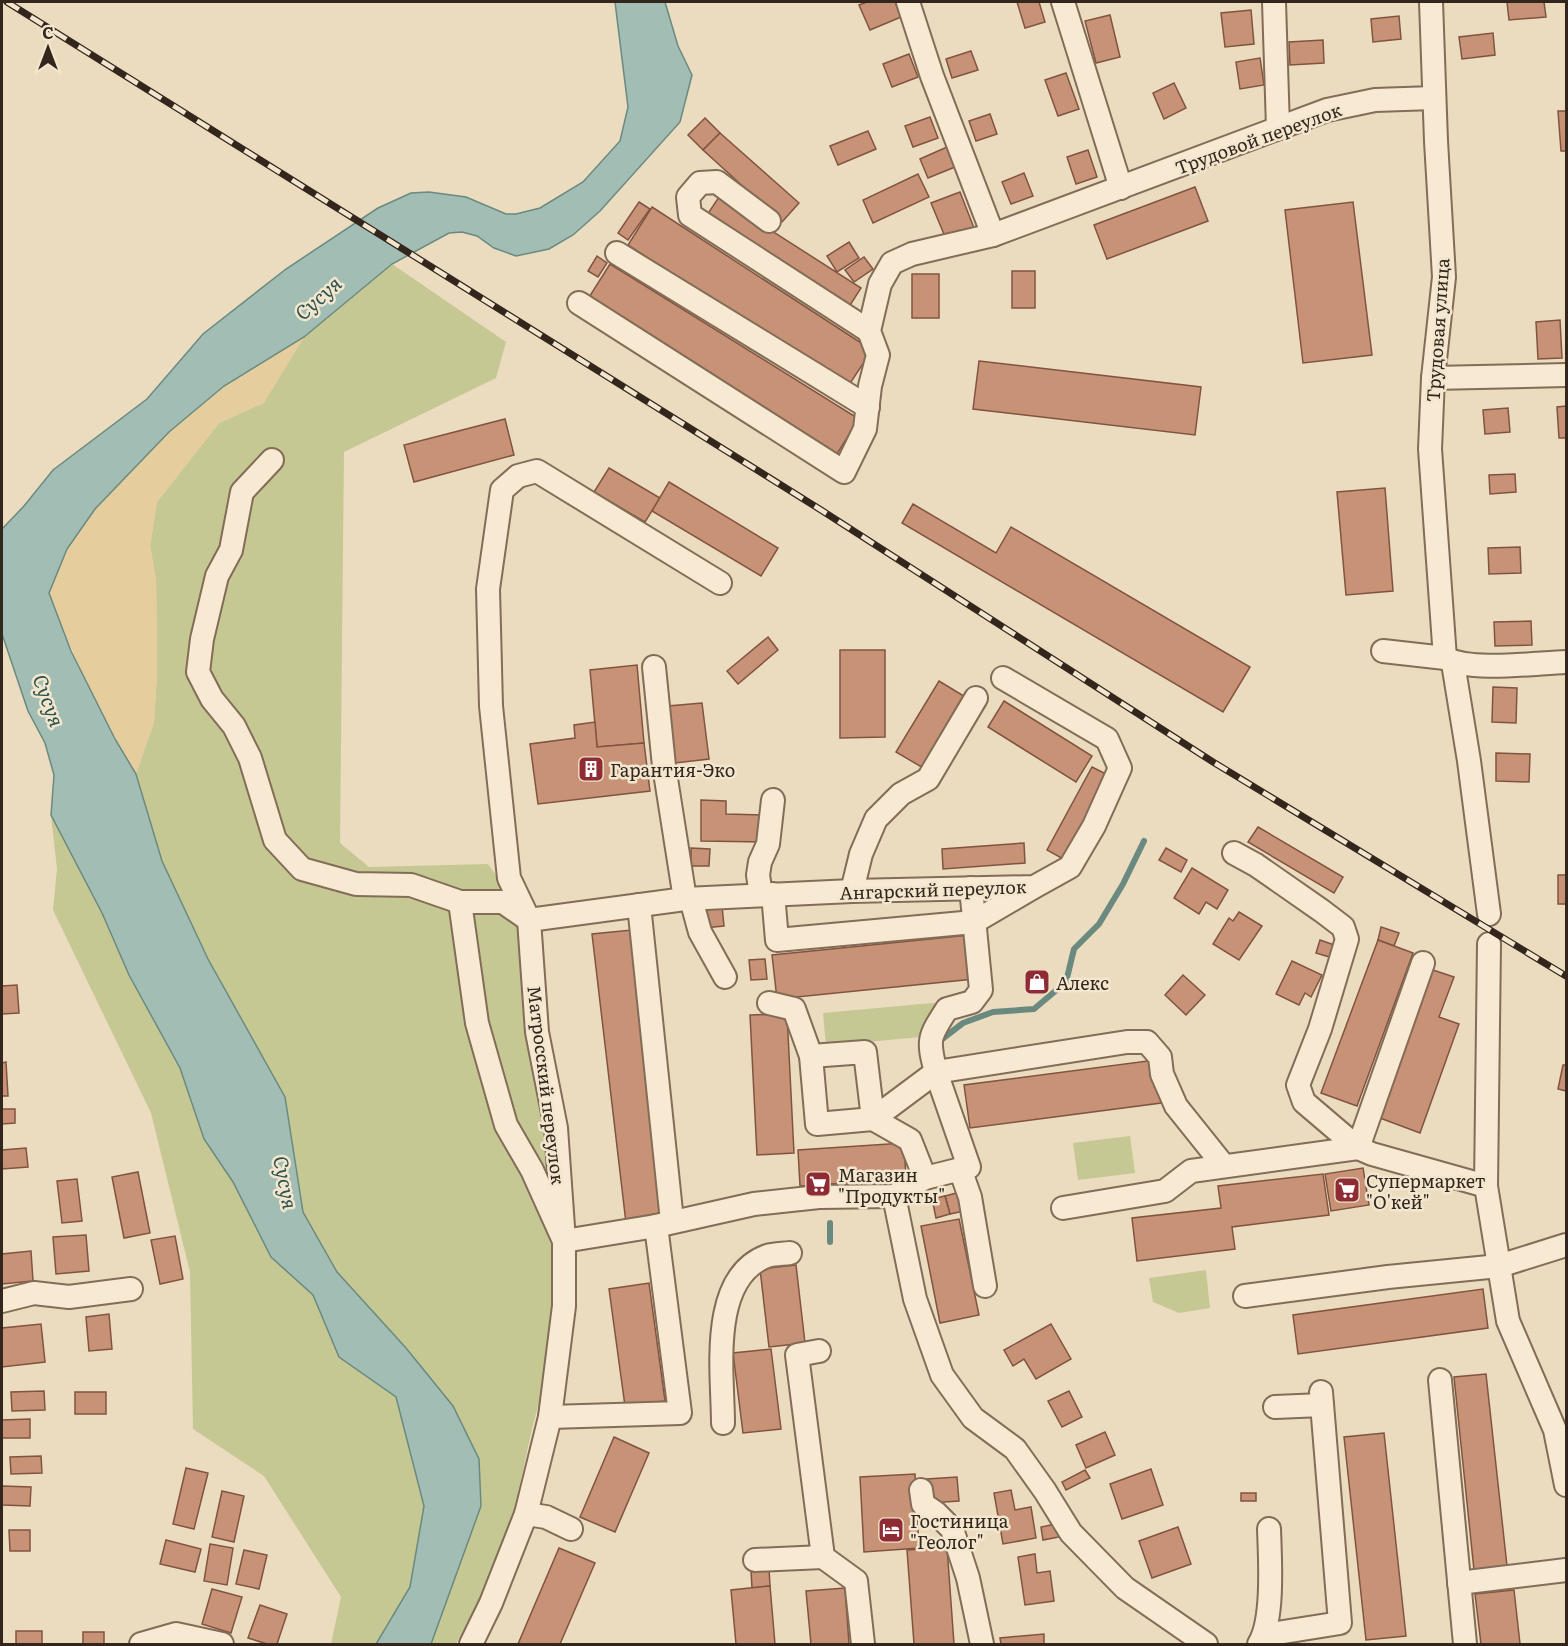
<svg xmlns="http://www.w3.org/2000/svg" width="1568" height="1646" font-family="Literata,serif">
  <style>
    .green { fill: #c6c894 }
    .sand { fill: #e6cd9d }
    .water { fill: #a2bdb3; stroke: #6a8a80; stroke-width: 1.5 }
    .lines { fill: none; stroke-linecap: round; stroke-linejoin: round }
    .stream { stroke: #6a8a80; stroke-width: 6 }
    .building { fill: #c89277; stroke: #815440; stroke-width: 1.5 }
    .minor-casing { stroke: #836c58; stroke-width: 26 }
    .minor { stroke: #f7e9d2; stroke-width: 22 }
    .rail-casing { stroke: #33261c; stroke-width: 7 }
    .rail { stroke: #f3e6ce; stroke-width: 4.5; stroke-dasharray: 14; stroke-linecap: butt }
    .labels { text-anchor: middle; dominant-baseline: central; stroke-width: 5; stroke-linejoin: round; paint-order: stroke }
    .street-label { font-size: 18px; fill: #33261c; stroke: #f3e6ce }
    .poi-label { font-size: 18px; fill: #33261c; stroke: #f3e6ce; text-anchor: start }
    .water-label { font-size: 20px; font-style: italic; fill: #2c524d; stroke: #f3e6ce }
  </style>
  <rect width="100%" height="100%" fill="#ebdbbf"/>
  <g class="green">
    <polygon points="392,264 506,342 496,378 344,452 340,843 369,867 488,864 529,920 564,1306 532,1429 513,1515 479,1601 456,1644 431,1644 481,1506 406,1348 337,1272 303,1212 284,1097 208,958 162,861 136,774 154,722 157,673 156,580 150,546 157,502 219,423 263,403 304,337"/>
    <polygon points="51,815 102,913 129,975 180,1068 204,1139 233,1182 271,1257 313,1295 339,1357 396,1397 424,1506 410,1587 376,1644 331,1644 341,1597 264,1476 193,1429 190,1272 151,1113 53,910 57,869"/>
    <polygon points="943,1002 920,1037 826,1046 823,1013"/>
    <polygon points="1130,1136 1135,1173 1078,1180 1073,1143"/>
    <polygon points="1206,1270 1210,1308 1179,1313 1153,1302 1149,1278"/>
  </g>
  <path class="sand" d="M 304,337 L 264,403 L 219,423 L 157,502 L 150,546 L 156,580 L 157,673 L 154,722 L 136,774 C 101,716 73,656 49,593 L 67,549 L 95,509 L 169,432 L 224,386 Z"/>
  <polygon class="water" points="615,2 665,2 678,46 692,75 680,122 600,211 573,235 549,249 516,256 494,248 477,236 462,232 449,233 392,264 304,337 224,386 169,432 95,509 67,549 49,593 71,651 115,739 136,774 162,861 208,959 285,1097 303,1212 337,1272 406,1348 453,1406 479,1459 481,1506 431,1644 376,1644 410,1587 424,1506 396,1397 339,1357 313,1295 271,1257 233,1182 204,1139 180,1068 129,975 102,913 51,815 54,775 45,743 28,711 2,634 2,529 24,506 53,470 147,399 203,334 286,269 378,208 411,193 429,192 466,197 506,214 516,214 540,208 583,182 620,141 628,107"/>
  <g class="lines">
    <g class="stream">
      <polyline points="937,1043 963,1023 993,1012 1034,1009 1066,982 1074,949 1099,924 1123,884 1144,841"/>
      <polyline points="830,1223 830,1242"/>
    </g>
  </g>
  <g class="building">
    <polygon points="867,2 895,2 901,17 870,30 859,5"/>
    <polygon points="1017,2 1039,2 1045,22 1025,28"/>
    <polygon points="1507,2 1544,2 1546,17 1509,20"/>
    <polygon points="1251,10 1254,44 1225,47 1221,13"/>
    <polygon points="1110,15 1120,57 1096,63 1085,21"/>
    <polygon points="1399,16 1401,39 1373,42 1371,19"/>
    <polygon points="1493,33 1495,55 1462,59 1459,37"/>
    <polygon points="1323,40 1324,63 1290,65 1289,42"/>
    <polygon points="971,51 978,70 952,78 946,59"/>
    <polygon points="909,54 918,77 892,87 883,64"/>
    <polygon points="1260,58 1264,85 1240,89 1236,62"/>
    <polygon points="1066,73 1079,109 1058,116 1045,80"/>
    <polygon points="1174,83 1186,108 1164,119 1153,93"/>
    <polygon points="1558,111 1566,111 1566,151 1561,151"/>
    <polygon points="990,114 997,134 976,141 969,121"/>
    <polygon points="930,117 938,138 913,147 905,126"/>
    <polygon points="705,118 720,133 703,150 688,135"/>
    <polygon points="868,131 876,149 838,165 830,146"/>
    <polygon points="720,133 799,203 782,222 703,150"/>
    <polygon points="947,147 955,167 928,178 920,159"/>
    <polygon points="1088,150 1097,177 1076,184 1067,157"/>
    <polygon points="1024,173 1033,196 1011,204 1002,182"/>
    <polygon points="918,174 929,197 873,223 863,200"/>
    <polygon points="1195,187 1208,221 1107,259 1094,225"/>
    <polygon points="960,192 974,228 946,239 931,203"/>
    <polygon points="719,197 861,288 847,310 705,218"/>
    <polygon points="639,202 650,209 628,240 618,233"/>
    <polygon points="1353,202 1372,355 1303,363 1285,210"/>
    <polygon points="652,207 872,350 847,388 628,245"/>
    <polygon points="849,242 859,258 837,272 827,256"/>
    <polygon points="597,256 607,263 598,277 588,271"/>
    <polygon points="864,257 873,269 854,282 845,270"/>
    <polygon points="610,264 859,419 835,457 586,302"/>
    <rect x="1012" y="271" width="23" height="37"/>
    <rect x="912" y="274" width="27" height="44"/>
    <polygon points="1560,320 1562,358 1538,359 1536,322"/>
    <polygon points="979,361 1201,387 1195,435 973,409"/>
    <polygon points="1566,406 1566,438 1559,438 1557,407"/>
    <polygon points="1508,408 1510,432 1485,434 1483,410"/>
    <polygon points="505,419 514,455 414,482 404,445"/>
    <polygon points="609,468 660,498 645,522 594,492"/>
    <polygon points="1515,474 1516,492 1490,494 1489,475"/>
    <polygon points="669,482 778,548 761,576 652,511"/>
    <polygon points="1385,488 1393,591 1346,595 1337,492"/>
    <polygon points="913,504 996,553 1011,527 1250,667 1223,712 902,523"/>
    <polygon points="1520,547 1521,573 1489,574 1488,548"/>
    <polygon points="1531,621 1532,645 1495,646 1494,622"/>
    <polygon points="768,637 778,650 738,684 727,671"/>
    <polygon points="840,650 885,650 885,737 840,738"/>
    <polygon points="637,665 644,743 597,747 590,670"/>
    <polygon points="939,681 967,698 925,769 896,752"/>
    <polygon points="1493,687 1517,688 1516,723 1492,722"/>
    <polygon points="1004,701 1092,756 1076,782 988,727"/>
    <polygon points="702,703 709,759 675,763 668,706"/>
    <polygon points="595,722 597,747 644,743 650,791 538,804 530,744 575,738 574,725"/>
    <polygon points="1496,753 1530,754 1529,782 1496,781"/>
    <polygon points="1092,767 1110,776 1065,860 1047,850"/>
    <polygon points="701,800 726,801 726,814 764,815 764,842 701,841"/>
    <polygon points="1258,827 1343,877 1334,893 1248,842"/>
    <polygon points="1024,843 1025,863 943,869 942,849"/>
    <polygon points="691,848 710,849 709,866 691,866"/>
    <polygon points="1166,848 1187,860 1181,872 1159,860"/>
    <polygon points="1192,868 1228,890 1217,909 1206,902 1199,914 1174,898"/>
    <rect x="1558" y="875" width="8" height="29"/>
    <polygon points="722,906 724,926 703,928 701,907"/>
    <polygon points="1239,912 1262,926 1239,960 1213,944 1229,918 1233,921"/>
    <polygon points="1381,927 1399,933 1394,946 1378,940"/>
    <polygon points="632,930 665,1218 626,1223 592,934"/>
    <polygon points="970,935 974,979 777,999 772,955"/>
    <polygon points="1320,940 1340,947 1336,959 1316,953"/>
    <polygon points="1378,940 1413,953 1357,1106 1321,1093"/>
    <polygon points="765,959 767,979 751,980 749,960"/>
    <polygon points="1292,961 1322,975 1311,997 1305,993 1299,1005 1276,994"/>
    <polygon points="1433,970 1454,977 1439,1017 1459,1024 1420,1133 1380,1118"/>
    <polygon points="1043,975 1046,985 1032,989 1029,978"/>
    <polygon points="1183,975 1205,995 1186,1015 1165,995"/>
    <polygon points="17,985 19,1013 2,1014 2,986"/>
    <polygon points="787,1014 794,1153 757,1155 750,1015"/>
    <polygon points="1155,1060 1161,1103 970,1128 964,1085"/>
    <polygon points="6,1062 8,1096 2,1096 2,1063"/>
    <polygon points="1563,1065 1566,1065 1566,1091 1558,1089"/>
    <polygon points="2,1109 15,1109 15,1123 2,1124"/>
    <polygon points="904,1143 906,1179 800,1186 798,1150"/>
    <polygon points="26,1148 28,1167 2,1169 2,1150"/>
    <polygon points="1363,1168 1369,1205 1331,1211 1325,1174"/>
    <polygon points="138,1172 150,1233 124,1238 112,1177"/>
    <polygon points="1323,1174 1329,1215 1232,1227 1235,1249 1137,1261 1132,1218 1221,1208 1218,1186"/>
    <polygon points="77,1179 82,1221 62,1223 57,1181"/>
    <polygon points="960,1192 964,1211 950,1214 945,1196"/>
    <polygon points="945,1196 950,1214 936,1218 932,1199"/>
    <polygon points="959,1219 979,1315 940,1323 921,1226"/>
    <polygon points="86,1235 89,1271 56,1274 53,1237"/>
    <polygon points="175,1236 183,1279 160,1284 151,1240"/>
    <polygon points="31,1251 33,1281 2,1284 2,1254"/>
    <polygon points="796,1265 805,1343 769,1347 760,1269"/>
    <polygon points="649,1283 665,1401 625,1406 609,1289"/>
    <polygon points="1483,1289 1488,1328 1298,1354 1293,1315"/>
    <polygon points="109,1314 112,1349 89,1351 86,1317"/>
    <polygon points="41,1324 45,1362 2,1367 2,1328"/>
    <polygon points="1051,1324 1071,1359 1036,1379 1024,1359 1013,1366 1004,1350"/>
    <polygon points="771,1349 781,1429 743,1433 733,1353"/>
    <polygon points="1486,1374 1507,1566 1474,1570 1454,1377"/>
    <polygon points="44,1391 45,1410 12,1411 11,1392"/>
    <polygon points="1069,1391 1082,1417 1062,1427 1048,1401"/>
    <rect x="75" y="1392" width="31" height="22"/>
    <polygon points="30,1419 30,1438 2,1438 2,1420"/>
    <polygon points="1105,1432 1115,1455 1086,1468 1076,1445"/>
    <polygon points="1384,1433 1406,1636 1366,1640 1344,1437"/>
    <polygon points="614,1437 649,1453 615,1532 580,1517"/>
    <polygon points="41,1456 42,1473 11,1474 10,1457"/>
    <polygon points="186,1468 208,1473 194,1529 173,1524"/>
    <polygon points="1151,1469 1163,1505 1122,1519 1110,1484"/>
    <polygon points="1085,1470 1090,1478 1066,1490 1062,1482"/>
    <polygon points="915,1474 919,1548 864,1552 860,1477"/>
    <polygon points="957,1477 959,1501 929,1503 927,1479"/>
    <polygon points="2,1486 31,1487 30,1506 2,1505"/>
    <polygon points="1011,1490 1015,1510 1031,1507 1036,1538 1003,1544 994,1493"/>
    <polygon points="222,1491 244,1496 234,1542 212,1537"/>
    <rect x="1241" y="1493" width="15" height="8"/>
    <polygon points="1061,1523 1064,1536 1043,1540 1041,1527"/>
    <polygon points="1178,1527 1191,1564 1152,1578 1139,1541"/>
    <polygon points="9,1530 30,1530 30,1551 10,1551"/>
    <polygon points="166,1540 201,1549 195,1572 160,1564"/>
    <polygon points="210,1544 233,1548 227,1585 204,1581"/>
    <polygon points="947,1547 954,1644 914,1644 907,1550"/>
    <polygon points="559,1548 595,1563 560,1644 518,1644"/>
    <polygon points="244,1550 267,1555 259,1589 236,1584"/>
    <polygon points="1035,1554 1037,1573 1050,1571 1054,1601 1025,1605 1018,1557"/>
    <polygon points="769,1569 770,1586 752,1588 751,1571"/>
    <polygon points="770,1586 775,1644 736,1644 731,1590"/>
    <polygon points="845,1588 849,1644 811,1644 806,1591"/>
    <polygon points="212,1589 242,1597 231,1633 202,1624"/>
    <polygon points="1514,1590 1520,1644 1481,1644 1475,1594"/>
    <polygon points="260,1605 287,1614 277,1644 267,1644 248,1638"/>
    <rect x="16" y="1631" width="26" height="13"/>
    <rect x="83" y="1632" width="21" height="12"/>
    <polygon points="1044,1634 1044,1644 1001,1644 1000,1638"/>
  </g>
  <g class="lines">
    <g class="minor-casing">
      <g id="minor">
        <polyline points="908,2 932,76 993,235"/>
        <polyline points="1063,2 1121,188"/>
        <polyline points="1274,2 1278,128"/>
        <polyline points="1431,2 1436,141 1444,277 1433,378 1430,449 1445,658"/>
        <polyline points="769,221 717,182 700,183 688,197 690,215 869,331"/>
        <polyline points="617,253 868,407"/>
        <polyline points="579,303 844,472 865,429 870,386 878,355 869,331 880,284 892,263 912,254 993,235 1327,110 1375,100 1434,98"/>
        <polyline points="1433,378 1566,375"/>
        <polyline points="272,460 242,492 231,550 217,576 202,639 198,672 212,699 234,726 250,758 275,840 302,869 356,884 411,885 460,902"/>
        <path d="M 1383,651 L 1445,658 C 1472,672 1535,663 1566,662"/>
        <polyline points="1453,663 1469,761 1489,914"/>
        <polyline points="654,667 664,766 685,899"/>
        <polyline points="1003,678 1107,739 1120,768 1094,826 1070,867 1034,887 852,891 685,899 529,920 503,902 460,902 477,1023 506,1125 532,1170 564,1241 656,1226 754,1204 819,1197 894,1196 925,1178 969,1167 936,1072 1127,1042 1147,1042 1160,1057 1162,1074 1176,1106 1224,1166"/>
        <polyline points="1234,853 1256,865 1322,911 1343,927 1347,939 1320,1029 1298,1085 1304,1102 1358,1148 1372,1154 1486,1186"/>
        <polyline points="852,891 861,854 876,819 901,794 928,779 976,698"/>
        <polyline points="773,894 777,940 974,922 1032,888"/>
        <polyline points="761,895 758,875 760,862 768,844 773,800"/>
        <polyline points="691,899 700,932 725,977"/>
        <polyline points="639,905 672,1221"/>
        <polyline points="1489,944 1486,1186 1508,1321 1555,1430 1566,1485"/>
        <path d="M 769,1003 L 794,1009 L 811,1056 L 817,1124 L 873,1119 L 936,1072 C 927,1039 929,1037 947,1009 L 972,1002 L 981,990 L 971,888"/>
        <polyline points="811,1056 865,1052 873,1119 910,1140 925,1178"/>
        <polyline points="960,1169 970,1197 985,1286"/>
        <polyline points="894,1196 915,1299 942,1375 973,1418 1015,1449 1045,1491 1071,1533 1125,1588 1206,1644"/>
        <polyline points="1063,1208 1165,1191 1191,1171 1358,1148 1423,963"/>
        <polyline points="1245,1296 1388,1277 1499,1266 1566,1245"/>
        <polyline points="2,1301 34,1293 69,1297 131,1289"/>
        <polyline points="819,1351 797,1355 823,1557 856,1581 863,1644"/>
        <polyline points="1440,1380 1465,1644"/>
        <polyline points="1275,1407 1322,1405"/>
        <polyline points="550,1417 680,1413 656,1226"/>
        <path d="M 723,1423 C 723,1375 708,1278 767,1256 C 774,1254 783,1254 790,1253"/>
        <polyline points="921,1490 923,1504 936,1513 952,1529 968,1578 982,1644"/>
        <polyline points="526,1514 546,1517 571,1529"/>
        <polyline points="755,1560 823,1557"/>
        <polyline points="1459,1583 1566,1570"/>
        <polyline points="1265,1635 1340,1623 1321,1392"/>
        <polyline points="141,1644 176,1634 222,1644"/>
        <polyline points="471,1644 491,1603 526,1514 550,1417 564,1306 564,1241 556,1128 537,1032 529,920 509,878 491,706 488,589 502,490 518,476 537,471 720,583"/>
        <path d="M 1259,1644 C 1274,1620 1270,1559 1269,1529"/>
      </g>
    </g>
    <use href="#minor" class="minor"/>
    <g class="rail-casing">
      <polyline id="rail" points="7,2 821,510 1213,762 1566,976"/>
    </g>
    <use href="#rail" class="rail"/>
  </g>
  <defs>
    <g id="building-square" transform="scale(1.35)"><rect x="-9" y="-9" width="18" height="18" rx="4" fill="#8f2b34" stroke="#f3e6ce"/><path d="M-4-6H4V6H1V3H-1V6H-4ZM-2.5-4.3h1.7v1.8h-1.7ZM.8-4.3h1.7v1.8H.8ZM-2.5-1h1.7V.8h-1.7ZM.8-1h1.7V.8H.8Z" fill="#fff"/></g>
    <g id="shop-square" transform="scale(1.35)"><rect x="-9" y="-9" width="18" height="18" rx="4" fill="#8f2b34" stroke="#f3e6ce"/><path d="M-5-2.5h2.3a2.7 3.5 0 0 1 5.4 0H5L5.5 6h-11ZM-1.5-2.5h3a1.5 2.3 0 0 0-3 0Z" fill="#fff"/></g>
    <g id="supermarket-square" transform="scale(1.35)"><rect x="-9" y="-9" width="18" height="18" rx="4" fill="#8f2b34" stroke="#f3e6ce"/><path d="M-6-5.5h2.5l.6 2H6L4.5 2H-2.5L-4.4-4H-6ZM-1.5 3.2a1.3 1.3 0 1 0 .1 0ZM3 3.2a1.3 1.3 0 1 0 .1 0Z" fill="#fff"/></g>
    <g id="hotel-square" transform="scale(1.35)"><rect x="-9" y="-9" width="18" height="18" rx="4" fill="#8f2b34" stroke="#f3e6ce"/><path d="M-6-4.5h1.5V1H6V5H4.5V3h-9V5H-6ZM-4 0a1.8 1.8 0 1 1 3.6 0ZM.5 0V-2.5h3Q6-2.5 6 0Z" fill="#fff"/></g>
  </defs>
  <g fill-rule="evenodd">
    <use href="#building-square" x="591" y="769"/>
    <use href="#shop-square" x="1037" y="982"/>
    <use href="#supermarket-square" x="818" y="1184"/>
    <use href="#supermarket-square" x="1347" y="1190"/>
    <use href="#hotel-square" x="891" y="1530"/>
  </g>
  <g class="labels">
    <g class="street-label">
      <text transform="translate(1258 138) rotate(-20)">Трудовой переулок</text>
      <text transform="translate(1437 330) rotate(-86)">Трудовая улица</text>
      <text transform="translate(933 889) rotate(-2)">Ангарский переулок</text>
      <text transform="translate(547 1085) rotate(83)">Матросский переулок</text>
    </g>
    <g class="poi-label">
      <text x="610" y="769">Гарантия-Эко</text>
      <text x="1056" y="982">Алекс</text>
      <text x="838" y="1174">Магазин<tspan x="838" dy="21">"Продукты"</tspan></text>
      <text x="1366" y="1180">Супермаркет<tspan x="1366" dy="21">"О'кей"</tspan></text>
      <text x="910" y="1520">Гостиница<tspan x="910" dy="21">"Геолог"</tspan></text>
    </g>
    <g class="water-label">
      <text transform="translate(317 297) rotate(-42)">Сусуя</text>
      <text transform="translate(50 700) rotate(70)">Сусуя</text>
      <text transform="translate(287 1182) rotate(79)">Сусуя</text>
    </g>
  </g>
  <rect width="1568" height="1646" fill="none" stroke="#33261c" stroke-width="6"/>
  <g transform="translate(48 48)" stroke="#f3e6ce" stroke-width="4.5" paint-order="stroke">
  <path d="M0-4.5L10 22L0 15L-10 22Z" fill="#33261c"/>
  <text y="-9" font-size="16" font-weight="bold" text-anchor="middle" fill="#33261c">С</text>
  </g>
</svg>
